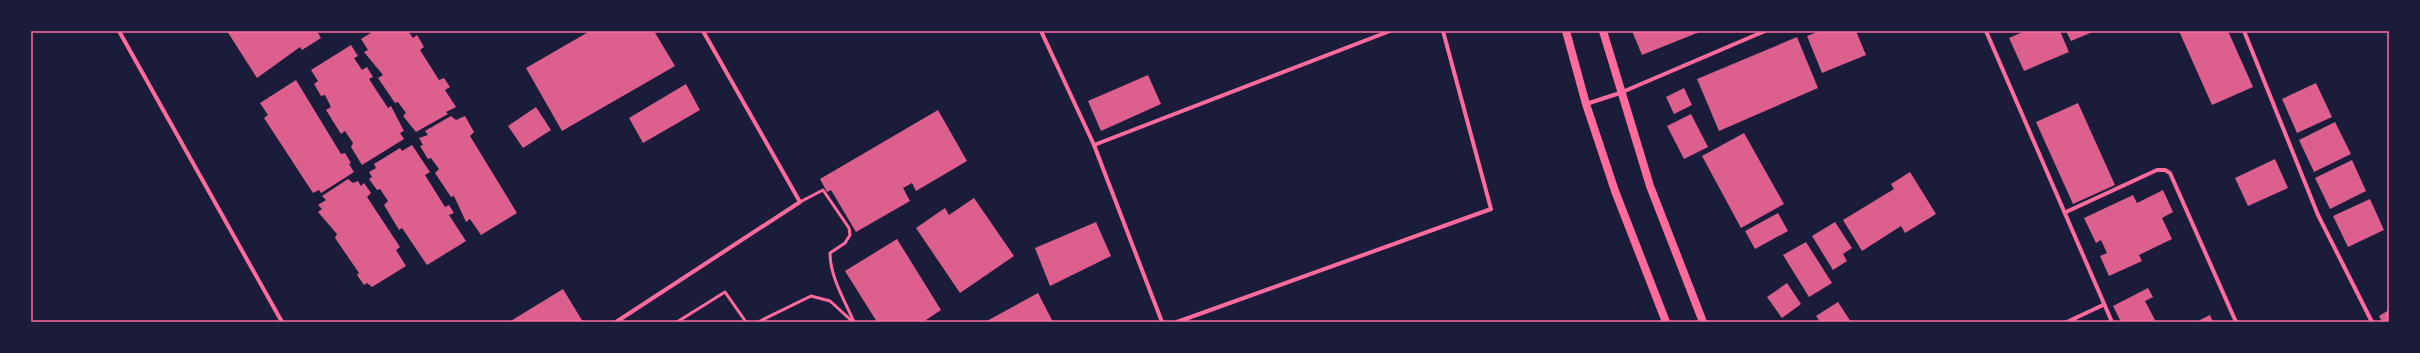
<svg xmlns="http://www.w3.org/2000/svg" width="2420" height="353" font-family="Quicksand,sans-serif">
  <style>
    .building { fill: #dd5f8e }
    .lines { fill: none; stroke-linecap: round; stroke-linejoin: round }
    .service { stroke: #ff6b9d; stroke-width: 3 }
    .minor { stroke: #ff6b9d; stroke-width: 4 }
    .secondary { stroke: #ff6b9d; stroke-width: 8 }
    .neatline { fill: none; stroke: #ff6b9d; stroke-width: 1.5 }
  </style>
  <rect width="100%" height="100%" fill="#1b1b3a"/>
  <g class="building">
    <polygon points="227,31 317,31 321,38 302,50 300,47 257,78"/>
    <polygon points="374,31 408,31 413,38 417,35 424,47 420,50 439,80 444,78 450,87 445,90 456,107 446,112 448,114 416,132 403,116 406,113 398,102 395,103 378,78 383,75 364,52 368,50 361,39"/>
    <polygon points="590,31 654,31 675,66 562,131 526,68"/>
    <polygon points="1632,31 1702,31 1642,55"/>
    <polygon points="1820,31 1856,31 1866,55 1822,73 1807,36"/>
    <polygon points="2025,31 2060,31 2069,52 2024,71 2009,38"/>
    <polygon points="2066,31 2095,31 2071,41"/>
    <polygon points="2179,31 2228,31 2253,87 2212,105"/>
    <polygon points="1797,37 1818,88 1719,131 1697,79"/>
    <polygon points="351,45 358,56 354,58 362,70 367,67 373,77 369,79 388,108 391,106 404,131 400,133 404,139 362,165 351,147 353,143 345,131 341,134 326,110 331,107 325,95 321,96 314,84 318,81 311,70"/>
    <polygon points="1148,75 1161,104 1101,131 1088,101"/>
    <polygon points="296,80 341,154 345,153 351,163 349,164 354,172 321,193 319,190 313,193 264,118 268,115 260,103"/>
    <polygon points="2316,83 2332,117 2297,133 2282,99"/>
    <polygon points="686,84 700,110 643,143 629,118"/>
    <polygon points="1684,88 1692,105 1674,114 1666,97"/>
    <polygon points="2078,103 2115,185 2073,204 2036,122"/>
    <polygon points="536,107 551,130 523,148 508,126"/>
    <polygon points="938,110 967,161 916,191 912,183 903,188 910,201 856,232 831,190 827,192 820,179"/>
    <polygon points="1691,114 1708,147 1684,159 1667,126"/>
    <polygon points="451,116 456,120 465,116 474,132 470,136 517,213 481,235 470,219 466,222 454,196 451,197 435,173 439,169 431,158 428,159 420,146 423,145 419,138 428,135 425,131"/>
    <polygon points="2335,122 2351,154 2314,172 2299,140"/>
    <polygon points="1744,133 1784,204 1741,228 1702,156"/>
    <polygon points="412,145 430,172 425,175 445,207 449,205 454,213 449,215 466,241 427,265 402,228 399,230 384,205 388,201 380,189 377,190 369,179 372,177 369,172 376,168 374,164 400,148 402,151"/>
    <polygon points="2275,159 2288,188 2248,206 2235,178"/>
    <polygon points="2352,160 2366,191 2330,209 2315,178"/>
    <polygon points="1910,172 1936,214 1905,233 1901,226 1862,251 1843,220 1894,189 1891,184"/>
    <polygon points="348,179 353,183 358,181 361,186 364,183 371,193 367,197 400,247 396,250 406,266 372,287 367,283 364,285 357,275 359,273 335,238 337,234 318,212 322,209 318,205 326,200 322,196"/>
    <polygon points="2163,190 2173,212 2162,218 2172,239 2139,255 2142,261 2109,276 2100,256 2107,253 2101,240 2096,243 2084,218 2133,195 2137,203"/>
    <polygon points="974,198 1014,256 960,293 916,228 945,208 949,215"/>
    <polygon points="2370,199 2384,230 2348,247 2333,216"/>
    <polygon points="1778,213 1788,231 1755,249 1745,231"/>
    <polygon points="1096,222 1111,256 1050,286 1035,248"/>
    <polygon points="1835,222 1852,248 1843,254 1847,261 1833,270 1812,236"/>
    <polygon points="897,239 941,310 923,322 877,322 845,271"/>
    <polygon points="1806,242 1832,283 1809,297 1783,255"/>
    <polygon points="1787,283 1801,304 1782,318 1767,297"/>
    <polygon points="2148,288 2153,297 2145,301 2155,320 2151,322 2121,322 2113,306"/>
    <polygon points="563,289 583,322 509,322"/>
    <polygon points="1038,293 1053,322 985,322"/>
    <polygon points="1838,302 1851,322 1820,322 1816,316"/>
    <polygon points="2389,310 2389,322 2382,322 2379,316"/>
    <polygon points="2210,315 2213,322 2196,322"/>
  </g>
  <g class="lines">
    <g class="service">
      <path d="M 800,202 L 823,190 L 849,228 L 850,235 L 845,243 L 830,253 C 830,277 845,301 854,322"/>
      <polyline points="677,322 725,292 746,322"/>
      <polyline points="758,322 811,296 830,301 853,322"/>
    </g>
    <g class="minor">
      <polyline points="119,31 282,322"/>
      <polyline points="1041,31 1094,145 1162,322"/>
      <polyline points="1986,31 2112,322"/>
      <polyline points="2244,31 2318,215 2372,322"/>
      <polyline points="1586,104 1620,93 1765,31"/>
      <polyline points="1094,145 1390,31"/>
      <polyline points="2066,212 2157,170 2165,170 2170,173 2236,322"/>
      <polyline points="616,322 800,202 703,31"/>
      <polyline points="1177,322 1491,209 1443,31"/>
      <polyline points="2067,322 2103,305"/>
    </g>
    <g class="secondary">
      <polyline points="1566,31 1586,104 1615,191 1666,322"/>
      <polyline points="1603,31 1650,186 1703,322"/>
    </g>
  </g>
  <rect width="2420" height="353" fill="none" stroke="#1b1b3a" stroke-width="64"/>
  <rect x="32" y="32" width="2356" height="289" class="neatline"/>
</svg>
